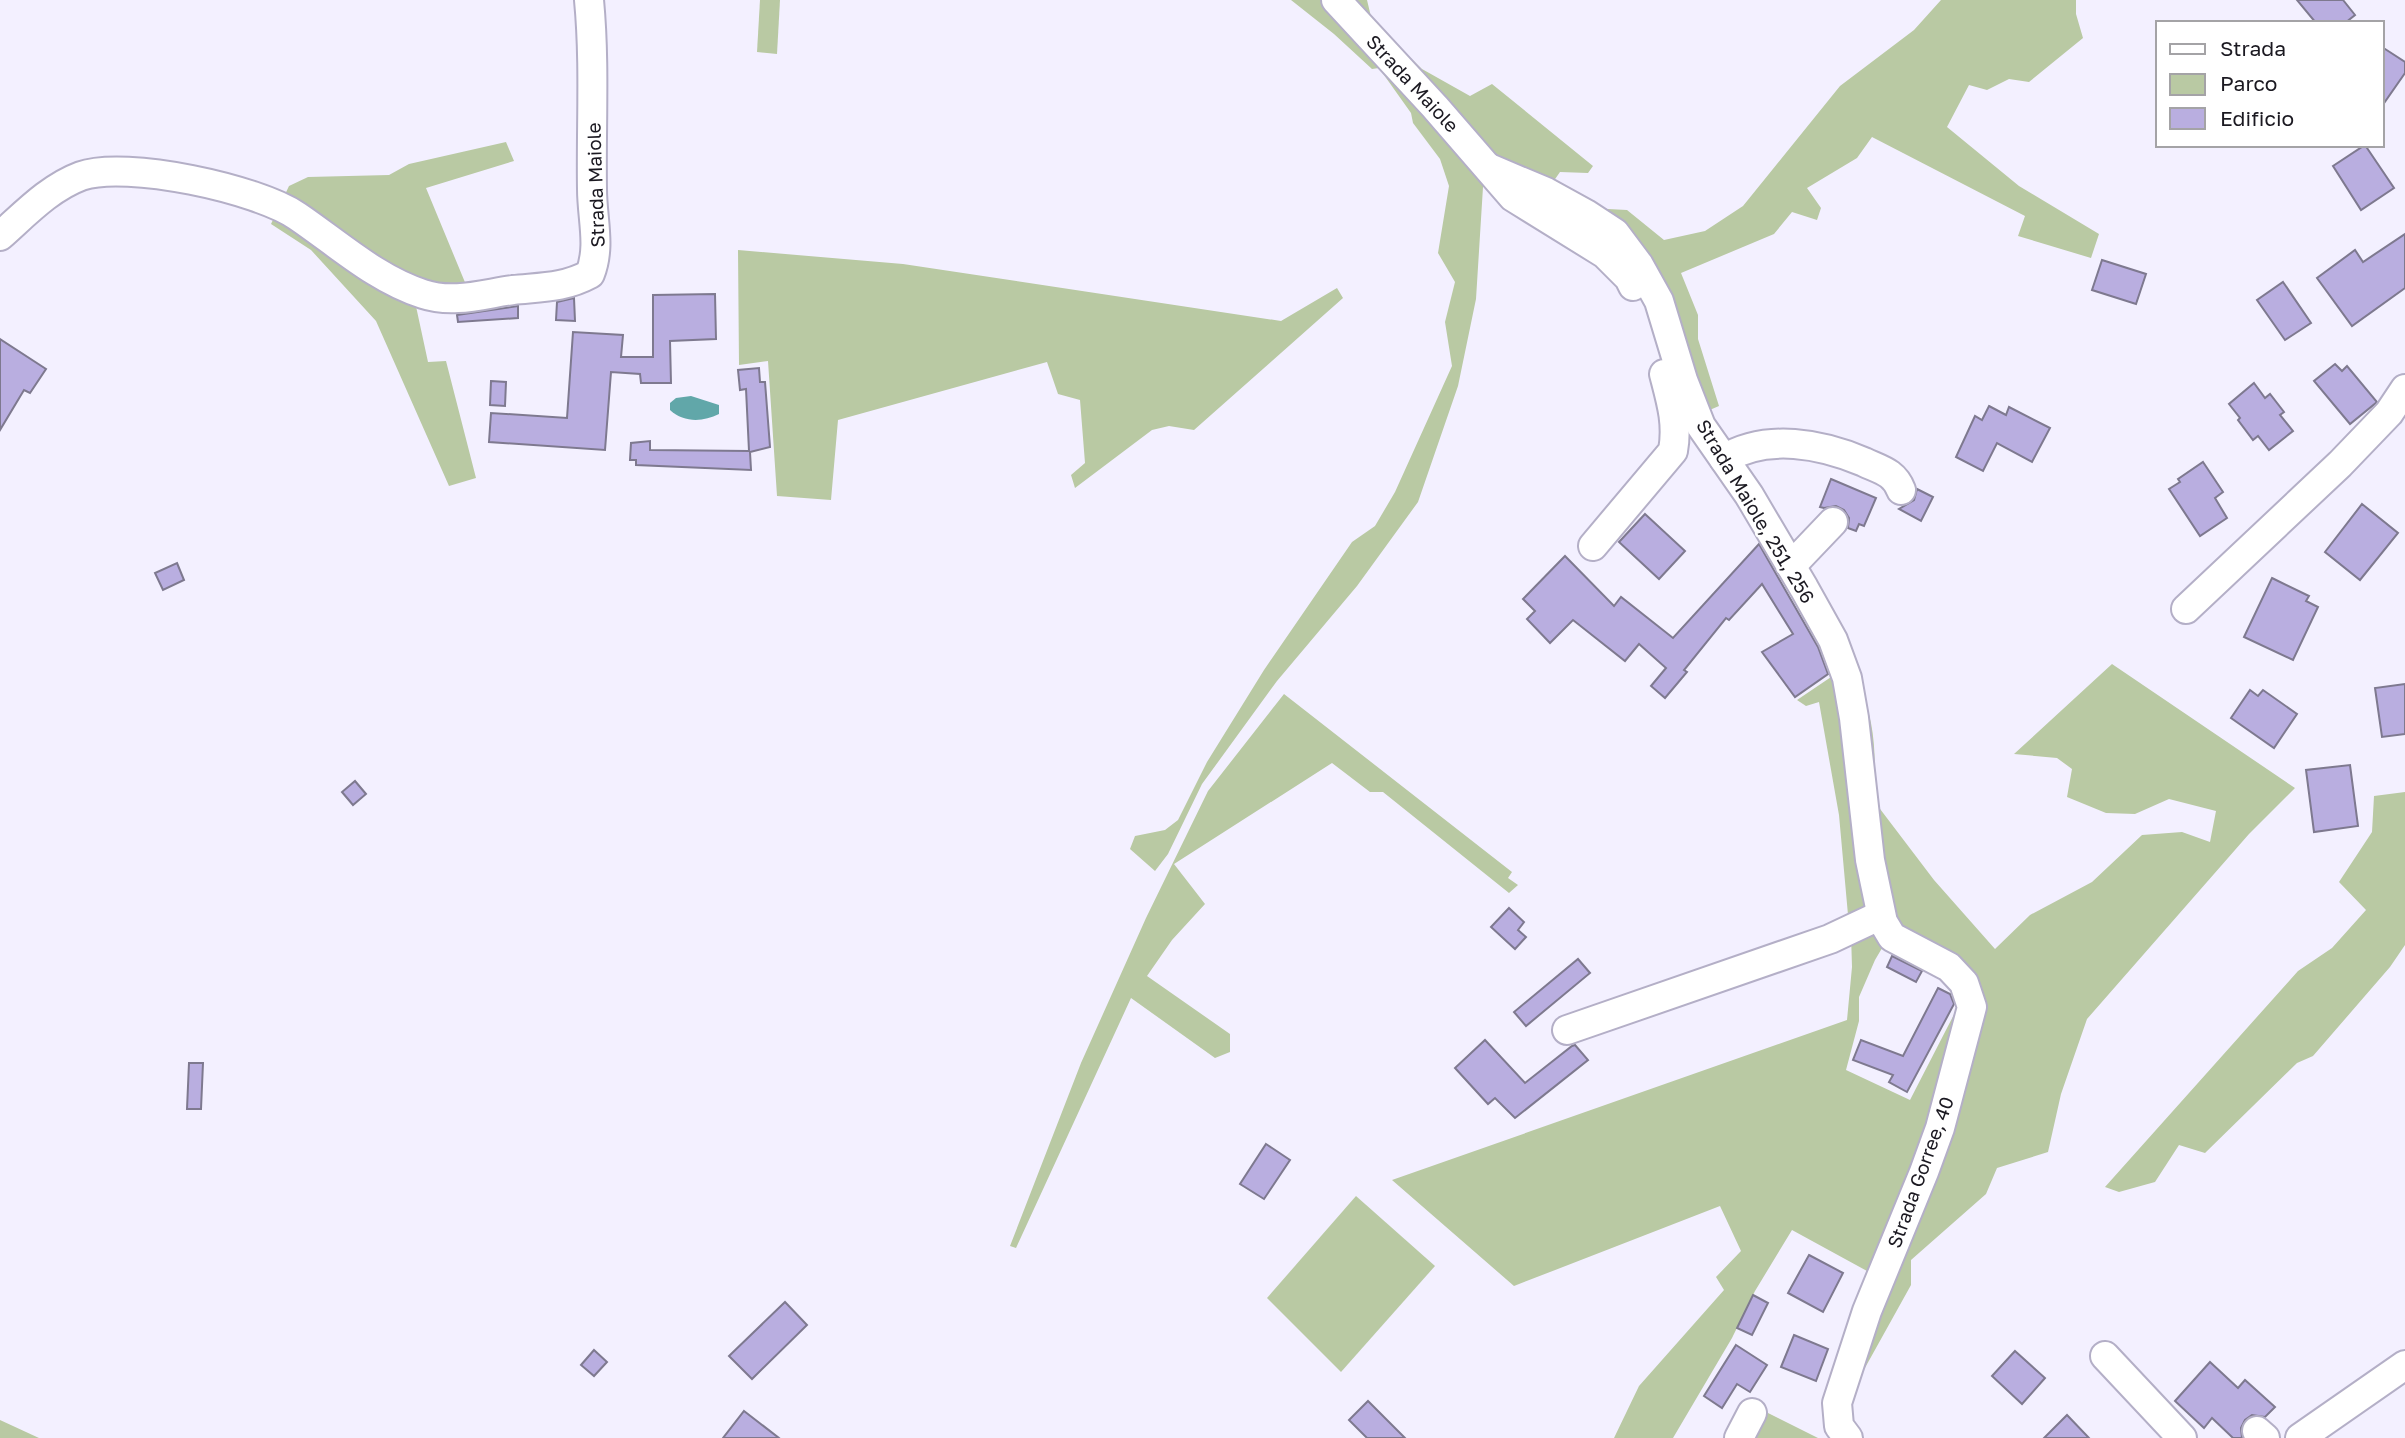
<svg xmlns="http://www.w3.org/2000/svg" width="2405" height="1438" font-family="'Golos Text',sans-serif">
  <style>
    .green { fill: #b9c9a3 }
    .water { fill: #61a7a9 }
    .building { fill: #b9aee0; stroke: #7e798f; stroke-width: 2 }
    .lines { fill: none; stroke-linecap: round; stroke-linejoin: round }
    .minor-casing { stroke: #b4afc7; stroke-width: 32 }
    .minor { stroke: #fff; stroke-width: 28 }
    .labels { text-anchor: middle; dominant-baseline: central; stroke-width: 5; stroke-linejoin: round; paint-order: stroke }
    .street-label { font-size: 19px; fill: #1b1921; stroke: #fff }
  </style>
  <rect width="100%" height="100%" fill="#f3f0ff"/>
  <g class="green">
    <polygon points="760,0 780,0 777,54 757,52"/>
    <polygon points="1291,0 1326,0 1484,171 1476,299 1458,386 1418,502 1357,586 1277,681 1202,784 1168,854 1155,871 1130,849 1135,836 1165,830 1178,820 1207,762 1264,670 1352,542 1375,526 1395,492 1452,366 1445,322 1455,282 1438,253 1449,186 1440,159 1413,123 1411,113 1379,68 1372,69 1334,34"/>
    <polygon points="1343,0 1367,0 1372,21 1422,69 1470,96 1492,84 1593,166 1588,173 1560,172 1553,182 1589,208 1627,210 1664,240 1705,231 1743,206 1840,86 1914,30 1941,0 2076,0 2076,14 2083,38 2029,82 2009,79 1987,90 1969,85 1947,127 2019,186 2099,234 2091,258 2018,236 2025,216 1872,137 1857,158 1807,188 1821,208 1817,220 1792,212 1774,234 1681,273 1698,315 1698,339 1719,406 1705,412 1666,297 1517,190"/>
    <polygon points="506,142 514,161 426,188 469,292 414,297 428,362 446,361 476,478 449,486 376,321 311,250 271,224 289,186 308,177 389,175 409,164"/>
    <polygon points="738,250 903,264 1281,321 1337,288 1343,298 1194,430 1169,426 1152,430 1075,488 1071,475 1085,463 1080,400 1058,394 1047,362 838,420 831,500 777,496 768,361 739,365"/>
    <path d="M 1855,658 C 1859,682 1866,701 1871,723 C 1876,749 1875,775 1874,801 L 1934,880 L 1995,949 L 2030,915 L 2092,882 L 2142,835 L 2182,832 L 2210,842 L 2216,811 L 2169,799 L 2135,814 L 2106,813 L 2067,797 L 2072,769 L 2057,758 L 2014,754 L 2112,664 L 2295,788 L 2249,834 L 2087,1019 L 2061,1094 L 2048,1152 L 1997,1168 L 1986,1194 L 1911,1260 L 1911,1285 L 1846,1402 L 1976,1005 L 1896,932 L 1847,665 Z"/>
    <polygon points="1837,673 1876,913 1849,926 1839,815 1819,702 1806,706 1797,700"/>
    <polygon points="1284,694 1512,872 1508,878 1518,885 1509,893 1383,792 1370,792 1332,763 1174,864 1205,904 1172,940 1147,976 1230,1034 1230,1052 1215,1058 1131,998 1016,1248 1010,1246 1081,1063 1146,918 1208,791"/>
    <polygon points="2405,792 2405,945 2390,967 2313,1056 2297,1063 2205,1153 2179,1145 2155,1182 2119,1192 2105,1187 2298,971 2332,948 2366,910 2339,882 2372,832 2374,796"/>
    <polygon points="1878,919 1888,938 1875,960 1859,997 1859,1021 1846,1070 1910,1100 1964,995 1967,1008 1878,1277 1792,1230 1755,1291 1732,1338 1673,1438 1614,1438 1639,1386 1724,1290 1716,1277 1741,1251 1720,1206 1514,1286 1392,1180 1847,1020 1852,967 1851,934"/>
    <polygon points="1356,1196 1435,1266 1341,1372 1267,1298"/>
    <polygon points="1766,1412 1818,1438 1747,1438"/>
    <polygon points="0,1420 39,1438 0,1438"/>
  </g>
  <path class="water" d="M 691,396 L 719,405 L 719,414 C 703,422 684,423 670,410 L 670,403 L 676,398 Z"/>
  <g class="building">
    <polygon points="2297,0 2343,0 2355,15 2345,23 2316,23"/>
    <polygon points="2382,47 2405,62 2405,73 2382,106"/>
    <polygon points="2365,145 2394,188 2361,210 2333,166"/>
    <polygon points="2405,234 2405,288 2352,326 2317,278 2355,250 2363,262"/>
    <polygon points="2102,260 2146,274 2136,304 2092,290"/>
    <polygon points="2283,282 2311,323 2285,340 2257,300"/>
    <polygon points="715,294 716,339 670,341 671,383 641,383 640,374 611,372 605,450 489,442 491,413 567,418 573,332 623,335 621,357 653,357 653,295"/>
    <polygon points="574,298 575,321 556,320 557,302"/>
    <polygon points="518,306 518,318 458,322 457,315"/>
    <polygon points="0,339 46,369 30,393 24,390 0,430"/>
    <polygon points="2335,364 2342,371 2347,366 2377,402 2350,424 2314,381"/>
    <polygon points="759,368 760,382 765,382 770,447 750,452 751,470 636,465 636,460 630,460 631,443 650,441 650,450 749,451 746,389 740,390 738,370"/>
    <polygon points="491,381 506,382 505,406 490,405"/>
    <polygon points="2254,383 2265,398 2270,394 2284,412 2280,415 2293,431 2269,450 2258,436 2253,440 2238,420 2240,418 2229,404"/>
    <polygon points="1989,406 2006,415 2009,407 2050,428 2032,462 1997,443 1983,471 1956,457 1975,416 1982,420"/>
    <polygon points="2203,462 2223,492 2215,498 2227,518 2200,536 2169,489 2180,482 2178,479"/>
    <polygon points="1831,479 1876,498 1864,526 1859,524 1856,531 1848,528 1849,518 1844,510 1836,506 1824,508 1820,507"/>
    <polygon points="1917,489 1933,497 1921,521 1899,509 1914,500"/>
    <polygon points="2362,504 2398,533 2360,580 2325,552"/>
    <polygon points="1645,514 1685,551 1659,579 1619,542"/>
    <polygon points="1759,544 1818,647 1828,674 1795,697 1762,652 1793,634 1762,584 1729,620 1726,618 1684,670 1687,672 1665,698 1651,686 1666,668 1639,644 1625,661 1573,620 1550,643 1527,619 1535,611 1523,599 1565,556 1614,606 1621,597 1673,638"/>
    <polygon points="177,563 184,580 163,590 155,573"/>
    <polygon points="2272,578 2309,596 2306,601 2318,607 2293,660 2244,637"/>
    <polygon points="2405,684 2405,734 2382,737 2375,688"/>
    <polygon points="2250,690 2258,696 2263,690 2297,714 2274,748 2231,718"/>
    <polygon points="2350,765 2358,826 2314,832 2306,770"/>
    <polygon points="355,781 366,794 353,805 342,792"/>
    <polygon points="1509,908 1524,922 1518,930 1526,937 1515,949 1491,927"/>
    <polygon points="1892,956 1922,971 1916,982 1887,967"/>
    <polygon points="1578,959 1590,973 1526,1026 1514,1012"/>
    <polygon points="1938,988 1950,994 1954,1004 1907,1092 1889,1082 1893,1075 1853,1060 1861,1040 1903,1056"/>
    <polygon points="1485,1040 1525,1083 1572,1046 1575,1045 1588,1060 1515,1118 1495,1098 1488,1104 1455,1068"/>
    <polygon points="189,1063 203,1063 201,1109 187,1109"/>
    <polygon points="1266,1144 1290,1160 1264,1199 1240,1184"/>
    <polygon points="1809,1255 1843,1273 1823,1312 1788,1293"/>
    <polygon points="1753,1295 1768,1303 1752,1335 1737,1328"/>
    <polygon points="785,1302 807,1325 752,1379 729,1356"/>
    <polygon points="1794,1335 1828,1349 1816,1381 1781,1367"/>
    <polygon points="1736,1345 1767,1365 1750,1392 1737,1384 1722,1408 1704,1396"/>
    <polygon points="594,1350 607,1362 594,1376 581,1365"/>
    <polygon points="2015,1351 2045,1378 2022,1404 1992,1376"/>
    <polygon points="2210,1362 2238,1388 2245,1380 2275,1407 2265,1417 2252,1415 2245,1420 2241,1428 2242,1438 2233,1438 2212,1418 2204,1428 2175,1401"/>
    <polygon points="1368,1401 1405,1438 1367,1438 1349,1420"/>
    <polygon points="744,1411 779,1438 723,1438"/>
    <polygon points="2067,1415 2089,1438 2044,1438"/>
  </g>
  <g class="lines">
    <g class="minor-casing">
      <g id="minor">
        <polyline points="1336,0 1435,107 1513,197 1605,254 1629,278 1633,286"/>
        <polyline points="1489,168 1546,192 1586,214 1615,233 1639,265 1659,301 1683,380 1701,426 1749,495 1804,588 1833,640 1847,678 1854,718 1870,860 1883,922 1892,937 1949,967 1964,983 1972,1007 1940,1128 1924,1172 1867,1311 1837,1403 1839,1426 1848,1438"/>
        <path d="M 0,236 C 25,214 49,188 81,176 C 126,160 258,189 297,216 C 337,243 376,279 423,294 C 453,304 483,294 513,290 C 542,287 564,288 590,274 C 601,246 592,219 592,189 C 591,126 595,63 589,0"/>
        <path d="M 1724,459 C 1767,433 1822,444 1864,462 C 1881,470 1894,472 1901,490"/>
        <path d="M 1593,546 L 1673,451 C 1678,423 1671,401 1664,374"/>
        <polyline points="1791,566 1833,522"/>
        <polyline points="2186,609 2340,464 2389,413 2405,389"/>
        <polyline points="1567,1030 1830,939 1881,915"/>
        <polyline points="2105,1356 2182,1438"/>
        <polyline points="2257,1431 2265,1438"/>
        <polyline points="1739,1438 1752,1413"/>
        <polyline points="2300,1438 2405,1365"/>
      </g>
    </g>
    <use href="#minor" class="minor"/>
  </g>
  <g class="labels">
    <g class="street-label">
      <text transform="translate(1413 83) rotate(47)">Strada Maiole</text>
      <text transform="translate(595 185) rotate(-92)">Strada Maiole</text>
      <text transform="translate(1756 511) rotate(59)">Strada Maiole, 251, 256</text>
      <text transform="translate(1920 1172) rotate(-70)">Strada Gorree, 40</text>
    </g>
  </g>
  <rect x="2156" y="21" width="228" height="126" fill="#ffffff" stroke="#a4a3a6" stroke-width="2"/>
  <rect x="2170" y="44" width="35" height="10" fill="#ffffff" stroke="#a4a3a6" stroke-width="2"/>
  <text x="2220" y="56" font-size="21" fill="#1b1921">Strada</text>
  <rect x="2170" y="74" width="35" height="21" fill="#b9c9a3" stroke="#a4a3a6" stroke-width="2"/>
  <text x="2220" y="91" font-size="21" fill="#1b1921">Parco</text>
  <rect x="2170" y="108" width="35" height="21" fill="#b9aee0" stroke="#a4a3a6" stroke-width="2"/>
  <text x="2220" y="126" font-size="21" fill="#1b1921">Edificio</text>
</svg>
